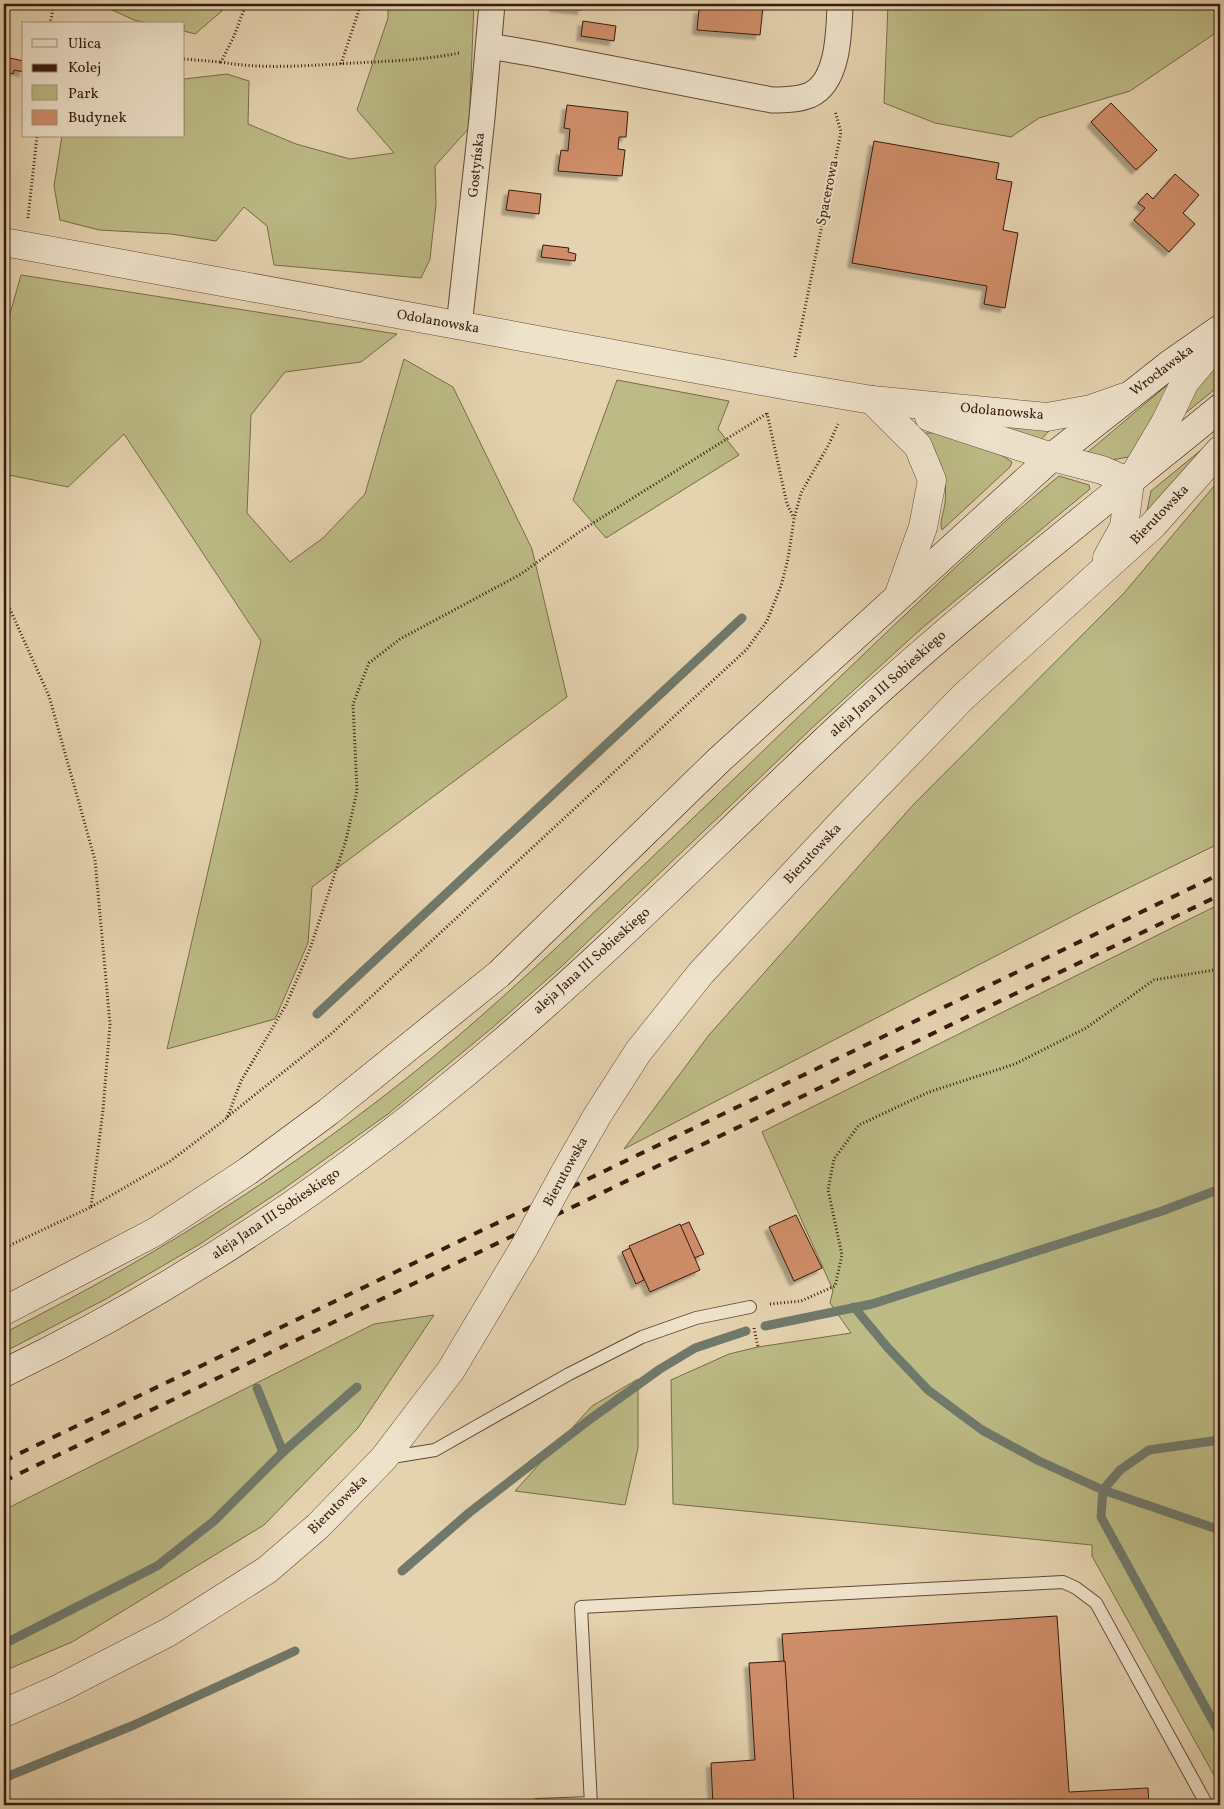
<svg xmlns="http://www.w3.org/2000/svg" width="1224" height="1809" font-family="Vollkorn,serif">
  <style>
    .green { fill: #bcba85; stroke: #7a6a4a }
    .lines { fill: none; stroke-linecap: round; stroke-linejoin: round }
    .stream { stroke: #70796b; stroke-width: 9 }
    .building { fill: #cf8e6a; stroke: #371a0f; filter: url(#shadow) }
    .service-casing { stroke: #624837; stroke-width: 14 }
    .minor-casing { stroke: #624837; stroke-width: 27 }
    .tertiary-casing { stroke: #624837; stroke-width: 29 }
    .secondary-casing { stroke: #371a0f; stroke-width: 29 }
    .path { stroke: #371a0f; stroke-width: 3; stroke-dasharray: 1 2.5; stroke-linecap: butt }
    .service { stroke: #eee2cb; stroke-width: 12 }
    .minor { stroke: #eee2cb; stroke-width: 25 }
    .tertiary { stroke: #eee2cb; stroke-width: 28 }
    .secondary { stroke: #eee2cb; stroke-width: 28 }
    .rail { stroke: #371a0f; stroke-width: 4; stroke-dasharray: 9 9; stroke-linecap: butt }
    .tertiary-bridge-casing { stroke: #624837; stroke-width: 29; stroke-linecap: butt }
    .tertiary-bridge { stroke: #eee2cb; stroke-width: 28 }
    .labels { text-anchor: middle; dominant-baseline: central; stroke-width: 4; stroke-linejoin: round; paint-order: stroke }
    .street-label { font-size: 14px; fill: #371a0f; stroke: #eee2cb }
  </style>
  <defs>
    <filter id="shadow"><feDropShadow dx="-4.5" dy="4.5" stdDeviation="1" flood-color="#0004"/></filter>
  </defs>
  <rect width="100%" height="100%" fill="#e5d2af"/>
  <filter id="stains"><feTurbulence type="fractalNoise" baseFrequency=".004" numOctaves="4"/><feColorMatrix values="0 0 0 0 .2 0 0 0 0 .09 0 0 0 0 .02 0 0 0 .5 -.17"/></filter>
  <radialGradient id="worn" r=".72"><stop offset=".6" stop-color="#630" stop-opacity="0"/><stop offset="1" stop-color="#630" stop-opacity=".3"/></radialGradient>
  <g class="green">
    <polygon points="99,4 223,4 222,11 195,34 184,31 184,24 152,24 134,20"/>
    <polygon points="388,4 474,4 469,128 435,166 436,204 430,259 421,278 274,265 267,226 244,207 216,241 171,234 99,230 60,220 54,186 62,136 184,136 184,79 227,74 249,81 248,124 296,144 350,159 394,153 357,110 388,18"/>
    <polygon points="888,4 1220,4 1220,30 1130,91 1039,118 1011,137 935,123 884,103"/>
    <polygon points="21,275 397,334 361,362 285,372 251,415 247,513 290,562 323,538 365,494 404,359 453,387 532,549 567,697 312,887 308,943 275,1019 167,1049 261,641 124,434 68,487 4,474 4,335"/>
    <polygon points="1220,362 1220,385 1182,416 1202,377"/>
    <polygon points="617,380 729,401 718,429 739,455 606,538 573,500"/>
    <path d="M 1166,386 L 1170,387 L 1133,456 C 1118,459 1103,463 1089,457 L 1088,452 Z"/>
    <polygon points="958,416 1050,428 1049,431 1037,444"/>
    <path d="M 924,433 L 934,433 C 959,441 990,446 1012,462 L 1010,467 L 942,530 C 939,521 944,513 945,503 C 948,471 939,460 924,433 Z"/>
    <polygon points="1212,441 1146,516 1151,491"/>
    <path d="M 1059,476 L 1089,485 L 1090,489 L 921,629 L 812,728 L 561,967 L 492,1028 L 388,1114 L 282,1190 L 200,1244 L 106,1299 L 4,1352 L 4,1333 C 165,1252 319,1154 457,1037 C 522,981 584,922 646,863 C 746,768 845,671 946,576 L 1009,518 Z"/>
    <polygon points="1220,479 1220,843 1094,905 624,1149 709,1035 913,805 1124,593"/>
    <polygon points="1220,904 1220,1786 1092,1556 1092,1545 673,1504 671,1380 729,1354 758,1347 851,1333 830,1303 833,1290 762,1132"/>
    <polygon points="434,1315 358,1428 264,1525 72,1642 4,1671 4,1510 374,1324"/>
    <polygon points="638,1379 638,1448 625,1505 515,1491 592,1406"/>
  </g>
  <g class="lines">
    <g class="stream">
      <polyline points="317,1014 742,618"/>
      <polyline points="854,1307 888,1348 928,1390 982,1430 1039,1461 1103,1490 1120,1470 1149,1450 1220,1440"/>
      <polyline points="765,1326 872,1304 1162,1211 1220,1189"/>
      <polyline points="257,1388 283,1452"/>
      <polyline points="1220,1530 1103,1490 1101,1517 1220,1734"/>
      <polyline points="402,1571 470,1512 589,1420 660,1369 695,1348 746,1331"/>
      <polyline points="4,1644 157,1566 214,1521 283,1452 357,1387"/>
      <polyline points="4,1778 134,1725 295,1651"/>
    </g>
  </g>
  <g class="building">
    <polygon points="554,4 583,4 582,10 554,7"/>
    <polygon points="706,4 757,4 756,6 763,7 760,35 697,30 699,9 705,9"/>
    <polygon points="583,21 616,26 614,41 581,36"/>
    <polygon points="5,57 24,61 24,72 14,70 13,74 4,71"/>
    <polygon points="1111,103 1157,150 1136,170 1091,122"/>
    <polygon points="567,105 628,112 626,137 619,137 618,149 625,150 622,176 558,171 561,150 568,151 570,129 564,128"/>
    <polygon points="874,141 999,163 996,179 1012,182 1003,230 1018,233 1005,308 984,304 987,286 852,263"/>
    <polygon points="1175,174 1199,195 1183,213 1195,224 1169,252 1134,220 1145,208 1138,203 1147,193 1153,199"/>
    <polygon points="509,190 541,194 539,214 506,210"/>
    <polygon points="543,245 569,248 568,252 576,254 575,261 541,257"/>
    <polygon points="796,1215 822,1268 794,1281 769,1227"/>
    <polygon points="689,1222 704,1254 694,1258 680,1226"/>
    <polygon points="680,1224 700,1270 650,1292 629,1246"/>
    <polygon points="630,1248 644,1280 636,1284 622,1252"/>
    <polygon points="1057,1616 1069,1792 1148,1788 1149,1805 794,1805 782,1634"/>
    <polygon points="785,1661 794,1805 713,1805 711,1763 755,1760 749,1663"/>
  </g>
  <g class="lines">
    <g class="service-casing">
      <g id="service">
        <polyline points="386,1458 435,1450 569,1374 642,1337 696,1318 750,1307"/>
        <polyline points="537,1805 591,1803"/>
        <polyline points="591,1805 581,1607 1063,1582 1076,1588 1096,1603 1207,1805"/>
      </g>
    </g>
    <g class="minor-casing">
      <g id="minor">
        <path d="M 489,46 L 536,54 L 772,100 C 784,100 798,100 810,95 C 839,82 839,31 840,4"/>
        <polyline points="459,326 482,118 492,4"/>
      </g>
    </g>
    <g class="tertiary-casing">
      <g id="tertiary">
        <polyline points="4,242 789,386 872,400 1047,417 1091,409 1125,397"/>
        <polyline points="872,400 918,446 932,480 923,527 898,597"/>
        <polyline points="929,417 1052,457 1102,470 1130,482"/>
        <polyline points="1107,558 1124,527 1130,482 1165,423 1185,382 1220,340"/>
        <polyline points="564,1174 597,1116 638,1052 701,973 845,819 963,697 1153,525 1220,450"/>
        <polyline points="4,1713 58,1689 169,1632 267,1570 318,1526 384,1458 451,1370 525,1246"/>
      </g>
    </g>
    <g class="secondary-casing">
      <g id="secondary">
        <polyline points="4,1311 155,1232 248,1171 328,1112 499,974 719,760 1052,457 1170,364 1220,329"/>
        <path d="M 4,1373 C 180,1288 344,1177 493,1050 C 616,946 729,829 848,719 C 967,609 1095,510 1220,408"/>
      </g>
    </g>
    <g class="path">
      <path d="M 246,4 L 234,36 L 221,62 C 265,70 311,65 355,63 C 390,61 425,60 459,53"/>
      <polyline points="50,24 54,4"/>
      <polyline points="184,59 220,62"/>
      <polyline points="341,64 361,4"/>
      <polyline points="28,218 37,136"/>
      <polyline points="795,357 841,132 835,111"/>
      <polyline points="767,413 787,504 794,518"/>
      <polyline points="4,596 49,696 95,860 110,1024 103,1110 91,1207 4,1248"/>
      <polyline points="227,1117 331,1034 747,649 767,621 781,586 788,559 794,519 801,493 829,444 838,424"/>
      <polyline points="91,1207 169,1162 227,1118 241,1081 286,1005 310,949 346,840 357,791 353,704 369,663 400,639 521,574 582,530 768,413"/>
      <polyline points="770,1304 801,1301 835,1286 842,1255 828,1190 834,1159 859,1125 929,1092 1015,1064 1086,1028 1154,980 1220,969"/>
      <polyline points="754,1328 758,1347"/>
    </g>
    <use href="#service" class="service"/>
    <use href="#minor" class="minor"/>
    <use href="#tertiary" class="tertiary"/>
    <use href="#secondary" class="secondary"/>
    <g class="rail">
      <polyline points="4,1461 1220,874"/>
      <polyline points="4,1481 1220,895"/>
    </g>
    <g class="tertiary-bridge-casing">
      <polyline id="tertiary-bridge" points="525,1246 564,1174"/>
    </g>
    <use href="#tertiary-bridge" class="tertiary-bridge"/>
  </g>
  <g class="labels">
    <g class="street-label">
      <text transform="translate(477 165) rotate(-84)">Gostyńska</text>
      <text transform="translate(828 193) rotate(-79)">Spacerowa</text>
      <text transform="translate(438 322) rotate(10)">Odolanowska</text>
      <text transform="translate(1162 371) rotate(-37)">Wrocławska</text>
      <text transform="translate(1002 412) rotate(5)">Odolanowska</text>
      <text transform="translate(1160 515) rotate(-46)">Bierutowska</text>
      <text transform="translate(888 684) rotate(-42)">aleja Jana III Sobieskiego</text>
      <text transform="translate(813 854) rotate(-47)">Bierutowska</text>
      <text transform="translate(592 961) rotate(-42)">aleja Jana III Sobieskiego</text>
      <text transform="translate(566 1172) rotate(-61)">Bierutowska</text>
      <text transform="translate(276 1214) rotate(-34)">aleja Jana III Sobieskiego</text>
      <text transform="translate(338 1505) rotate(-45)">Bierutowska</text>
    </g>
  </g>
  <rect width="1224" height="1809" fill="none" stroke="#e5d2af" stroke-width="20"/>
  <rect x="5" y="5" width="1214" height="1799" fill="none" stroke="#371a0f" stroke-width="2.5"/>
  <rect x="10" y="10" width="1204" height="1789" fill="none" stroke="#371a0f"/>
  <rect x="22" y="22" width="162" height="115" fill="#eee2cb" stroke="#a59280"/>
  <rect x="32" y="39" width="25" height="8" fill="#eee2cb" stroke="#a59280"/>
  <text x="68" y="48" font-size="15" fill="#371a0f">Ulica</text>
  <rect x="32" y="64" width="25" height="8" fill="#371a0f" stroke="#a59280"/>
  <text x="68" y="72" font-size="15" fill="#371a0f">Kolej</text>
  <rect x="32" y="85" width="25" height="15" fill="#bcba85" stroke="#a59280"/>
  <text x="68" y="98" font-size="15" fill="#371a0f">Park</text>
  <rect x="32" y="110" width="25" height="15" fill="#cf8e6a" stroke="#a59280"/>
  <text x="68" y="122" font-size="15" fill="#371a0f">Budynek</text>
  <rect width="100%" height="100%" filter="url(#stains)"/>
  <rect width="100%" height="100%" fill="url(#worn)"/>
</svg>
